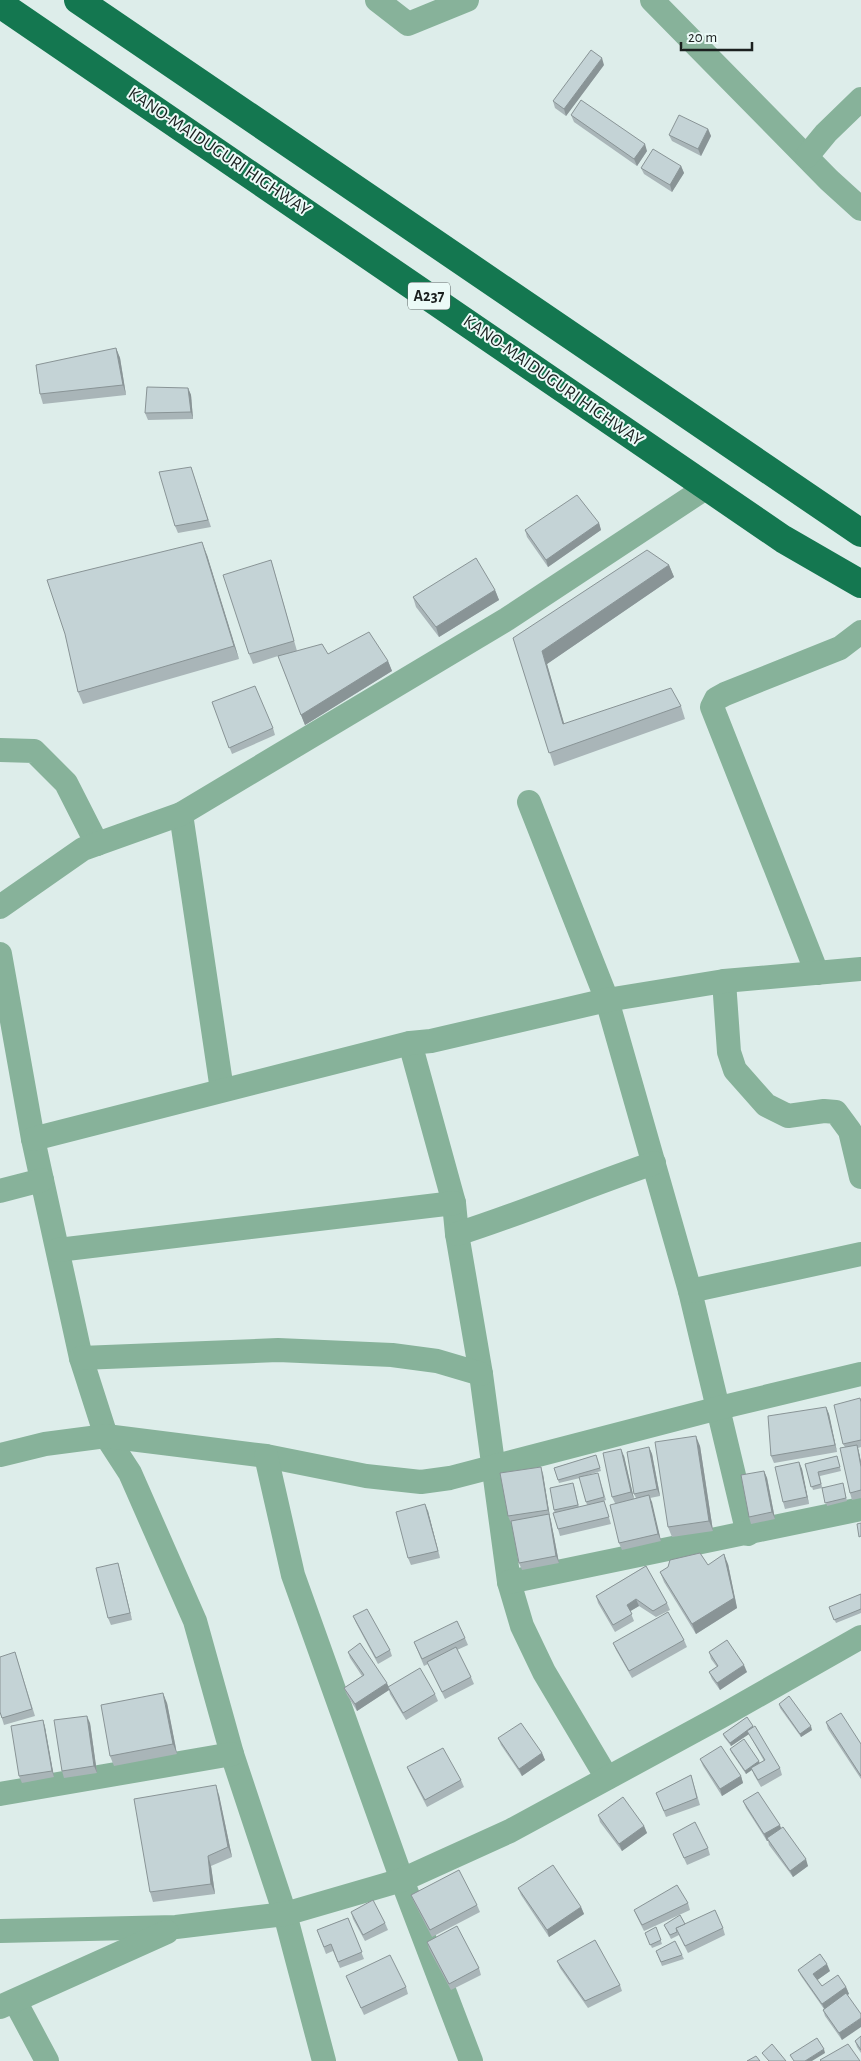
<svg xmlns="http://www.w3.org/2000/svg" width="861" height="2061" font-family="'Alegreya Sans',sans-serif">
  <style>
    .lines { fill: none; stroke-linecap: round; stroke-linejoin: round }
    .minor { stroke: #87b29a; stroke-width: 24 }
    .trunk { stroke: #147750; stroke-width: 28 }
    .wall { fill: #a9b5b8 }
    .shaded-wall { fill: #899496 }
    .building { fill: #c4d3d6; stroke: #899496 }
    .labels { text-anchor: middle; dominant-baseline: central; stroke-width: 4; stroke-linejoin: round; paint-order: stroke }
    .shield { fill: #ebfaf7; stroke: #596160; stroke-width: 1 }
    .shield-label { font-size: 16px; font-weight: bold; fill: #1b201f }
    .street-label { font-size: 18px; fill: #1b201f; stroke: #ebfaf7 }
  </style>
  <rect width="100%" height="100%" fill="#ddedea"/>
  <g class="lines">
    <g class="minor">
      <polyline points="377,0 408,24 467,0"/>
      <polyline points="652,0 829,180 861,209"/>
      <polyline points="807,156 826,133 861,99"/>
      <polyline points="0,750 34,751 66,783 97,844"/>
      <polyline points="529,802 607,1000 690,1291 748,1534"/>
      <polyline points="181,814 222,1090"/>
      <polyline points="0,907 83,849 181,814 507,619 707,487"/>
      <polyline points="0,954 33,1139 81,1358 106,1436 130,1473 195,1621 232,1754 285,1914 324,2061"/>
      <polyline points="817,973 712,707 716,699 725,694 840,648 861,632"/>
      <polyline points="724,981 729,1052 735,1070 766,1105 788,1116 824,1111 836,1112 850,1131 861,1177"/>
      <polyline points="410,1043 454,1203 457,1234 481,1374 509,1582 522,1626 544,1672 607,1778"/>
      <polyline points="33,1139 410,1043 431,1041 607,1000 724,981 861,969"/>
      <polyline points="0,1191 42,1180"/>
      <path d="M 457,1234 C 523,1213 587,1186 654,1163"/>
      <polyline points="58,1250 454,1203"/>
      <polyline points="690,1291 861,1254"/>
      <polyline points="81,1358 278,1350 392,1355 437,1361 481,1374"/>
      <polyline points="0,1455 45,1444 106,1436 266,1456 366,1476 421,1482 450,1478 719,1408 861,1374"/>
      <polyline points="266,1456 293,1575 402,1880 471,2061"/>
      <polyline points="509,1582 861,1509"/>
      <polyline points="0,1794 232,1754"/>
      <polyline points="0,1931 176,1927 285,1914 402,1880 510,1831 720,1717 861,1637"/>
      <polyline points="15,2001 47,2061"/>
      <polyline points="0,2007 167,1932"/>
    </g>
    <g class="trunk">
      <polyline points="78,0 861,533"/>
      <polyline points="0,4 707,487 783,539 861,584"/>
    </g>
  </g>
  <g class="wall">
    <polygon points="604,65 566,116 555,108 553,101"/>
    <polygon points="571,115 647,151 637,166 574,122"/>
    <polygon points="708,129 711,136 701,156 672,141 669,135"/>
    <polygon points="681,166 684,173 672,192 644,174 641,168"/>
    <polygon points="116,348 120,358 126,395 43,404 40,394"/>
    <polygon points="188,388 191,395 193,419 148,420 145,413"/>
    <polygon points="191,467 211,527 178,533 175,526"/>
    <polygon points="599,523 601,530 548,567 527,537 525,530"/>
    <polygon points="207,555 239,659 83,704 78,692"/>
    <polygon points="271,560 274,570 297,651 328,654 388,661 392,671 305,725 278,656 253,664 249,654"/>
    <polygon points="669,565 674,577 547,664 564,724 681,706 685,719 554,766 513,638"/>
    <polygon points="495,590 499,600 439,637 416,607 413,597"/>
    <polygon points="212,702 273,728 275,735 232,754"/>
    <polygon points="861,1401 861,1447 858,1448 861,1462 861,1498 852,1500 850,1493 845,1447 843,1444"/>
    <polygon points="826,1407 829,1414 837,1452 774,1463 771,1456"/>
    <polygon points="700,1446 713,1531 672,1537 668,1527"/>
    <polygon points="649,1447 652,1454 660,1496 650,1498 661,1541 622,1550 619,1543 615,1503 612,1497 624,1456 634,1499 636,1498 634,1494"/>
    <polygon points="596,1455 601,1471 584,1476 599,1476 606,1500 604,1501 611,1524 560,1536 558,1529 554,1510 574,1486 579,1507 587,1505 580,1478 559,1483 554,1468"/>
    <polygon points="837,1456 841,1471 820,1476 822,1487 844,1487 847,1501 827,1506 822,1488 813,1490 805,1464"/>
    <polygon points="799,1462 802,1469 809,1504 785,1509 783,1502"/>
    <polygon points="764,1471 767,1478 775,1519 751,1524 749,1517"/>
    <polygon points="543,1474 550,1517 551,1521 559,1563 522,1570 519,1563 512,1522 511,1523 508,1516"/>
    <polygon points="428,1511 440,1558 411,1565 408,1558"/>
    <polygon points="728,1564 737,1608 696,1634 664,1582 660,1572 708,1565"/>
    <polygon points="646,1566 667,1603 670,1610 656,1617 639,1606 630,1611 634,1621 615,1632 598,1603 596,1596"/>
    <polygon points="120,1570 132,1620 111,1625 108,1618"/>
    <polygon points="861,1594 861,1613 836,1623 829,1607"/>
    <polygon points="353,1616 390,1650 392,1656 378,1664 356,1623"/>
    <polygon points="465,1638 468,1645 457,1650 471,1677 474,1684 445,1699 428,1664 424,1666 414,1642"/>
    <polygon points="684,1640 687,1647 632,1678 616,1650 613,1643"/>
    <polygon points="15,1652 35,1716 4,1725 0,1712"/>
    <polygon points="348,1652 389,1687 435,1694 438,1701 406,1720 390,1694 389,1690 357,1711 347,1695 344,1688 362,1676 350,1658"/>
    <polygon points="709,1652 747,1672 720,1690 712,1679 709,1672 717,1667 711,1659"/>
    <polygon points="167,1703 177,1754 114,1766 110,1756"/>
    <polygon points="779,1704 812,1730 801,1737 780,1708"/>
    <polygon points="747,1717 780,1768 782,1775 761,1787 754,1775 752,1770 746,1774 731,1752 730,1749 760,1763 764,1761 749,1734 731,1746 724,1737 723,1734"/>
    <polygon points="43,1720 45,1727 54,1777 22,1783 19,1776"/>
    <polygon points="826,1722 861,1744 861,1779 828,1729"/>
    <polygon points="90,1723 97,1773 64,1778 62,1771"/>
    <polygon points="498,1738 542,1753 545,1760 522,1776 501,1745"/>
    <polygon points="700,1759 741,1776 743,1783 722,1796 703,1766"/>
    <polygon points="407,1767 461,1780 464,1787 427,1807 410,1774"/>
    <polygon points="691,1775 700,1805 666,1817 656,1793"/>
    <polygon points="219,1795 232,1857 211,1866 215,1894 153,1902 150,1892"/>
    <polygon points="743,1801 781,1828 808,1866 793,1877 769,1845 768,1841 767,1841 746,1808"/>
    <polygon points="598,1815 644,1826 647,1833 622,1851 600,1822"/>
    <polygon points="673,1834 708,1848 710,1855 687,1865"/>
    <polygon points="518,1888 581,1907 584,1914 549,1937 521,1895"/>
    <polygon points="411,1895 477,1905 480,1912 432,1937 414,1902"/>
    <polygon points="688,1903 690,1910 644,1931 637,1917 634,1910"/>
    <polygon points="351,1912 385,1923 388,1930 365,1941 353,1919"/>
    <polygon points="348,1918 364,1959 340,1968 333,1951 326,1954 317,1930"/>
    <polygon points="685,1924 723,1928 725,1935 688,1953 679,1935 671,1939 664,1925"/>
    <polygon points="656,1927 662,1944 652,1948 645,1933"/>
    <polygon points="427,1942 479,1968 481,1975 451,1990 429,1949"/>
    <polygon points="656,1951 682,1955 684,1959 662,1966"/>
    <polygon points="557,1961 620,1985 622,1991 588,2008 560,1968"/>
    <polygon points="798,1970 830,1971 817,1980 822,1986 846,1987 849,1994 847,1995 842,2040 825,2016 823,2010 824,2009 801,1976"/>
    <polygon points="346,1976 406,1987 408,1994 364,2015"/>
    <polygon points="861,2036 861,2053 857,2047 855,2041"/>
  </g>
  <g class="shaded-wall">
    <polygon points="602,58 604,65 566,116 564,109"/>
    <polygon points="708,129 711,136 701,156 698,149"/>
    <polygon points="645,144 647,151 637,166 634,159"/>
    <polygon points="681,166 684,173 672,192 670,185"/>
    <polygon points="116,348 120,358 126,395 123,385"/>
    <polygon points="188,388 191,395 193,419 191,412"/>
    <polygon points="599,523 601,530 548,567 546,560"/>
    <polygon points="202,542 207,555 239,659 234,646"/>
    <polygon points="669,565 674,577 547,664 568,737 563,724 542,651"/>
    <polygon points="495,590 499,600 439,637 436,627"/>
    <polygon points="388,661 392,671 305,725 301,715"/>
    <polygon points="826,1407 829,1414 837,1452 835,1445"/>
    <polygon points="696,1436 700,1446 713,1531 709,1521"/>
    <polygon points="857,1445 859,1452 861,1462 861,1467"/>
    <polygon points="649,1447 652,1454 660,1496 657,1489"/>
    <polygon points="621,1449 624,1456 634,1499 631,1492"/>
    <polygon points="799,1462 802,1469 809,1504 807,1497"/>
    <polygon points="541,1467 543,1474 550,1517 548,1510"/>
    <polygon points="764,1471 767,1478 775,1519 772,1512"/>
    <polygon points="649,1495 652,1502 661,1541 658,1534"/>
    <polygon points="425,1504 428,1511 440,1558 438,1551"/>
    <polygon points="549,1514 551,1521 559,1563 556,1556"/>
    <polygon points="724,1554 728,1564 737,1608 696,1634 692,1624"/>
    <polygon points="118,1563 120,1570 132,1620 130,1613"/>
    <polygon points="636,1599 639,1606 629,1612 627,1605"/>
    <polygon points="744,1665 747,1672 720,1690 717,1683"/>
    <polygon points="387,1683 390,1690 388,1687 389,1690 357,1711 355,1704"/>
    <polygon points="163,1693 167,1703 177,1754 173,1744"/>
    <polygon points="87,1716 90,1723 97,1773 94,1766"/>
    <polygon points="43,1720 45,1727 54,1777 52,1771"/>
    <polygon points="753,1726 747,1731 749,1734 731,1746 730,1743"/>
    <polygon points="811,1726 812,1730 801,1737 800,1734"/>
    <polygon points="542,1753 545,1760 522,1776 519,1769"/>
    <polygon points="759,1761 760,1764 746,1774 745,1771"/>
    <polygon points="741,1776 743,1783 722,1796 720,1789"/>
    <polygon points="216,1785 219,1795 232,1857 228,1847"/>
    <polygon points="780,1825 782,1831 767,1838 768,1841 767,1841 764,1834"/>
    <polygon points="644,1826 647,1833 622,1851 619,1844"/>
    <polygon points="208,1856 211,1866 215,1894 211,1884"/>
    <polygon points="806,1859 808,1866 793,1877 790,1871"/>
    <polygon points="581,1907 584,1914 549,1937 547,1930"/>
    <polygon points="827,1964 830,1971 816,1981 813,1974"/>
    <polygon points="846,1987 849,1994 825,2010 822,2004"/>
    <polygon points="861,2018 861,2027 842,2040 839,2033"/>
    <polygon points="824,2049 825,2053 812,2061 805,2061"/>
  </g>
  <g class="building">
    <polygon points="591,50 602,58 564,109 553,101"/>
    <polygon points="581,100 645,144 634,159 571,115"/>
    <polygon points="679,115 708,129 698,149 669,135"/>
    <polygon points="653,149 681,166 670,185 641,168"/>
    <polygon points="116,348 123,385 40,394 36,365"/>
    <polygon points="147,387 188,388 191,412 145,413"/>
    <polygon points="191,467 208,520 175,526 159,472"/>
    <polygon points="577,495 599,523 546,560 525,530"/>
    <polygon points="202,542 234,646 78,692 65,634 47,580"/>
    <polygon points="647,550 669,565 542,651 563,724 671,688 681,706 549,753 513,638"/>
    <polygon points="476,558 495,590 436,627 413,597"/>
    <polygon points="271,560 294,641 249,654 223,575"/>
    <polygon points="369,632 388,661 301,715 278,656 322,644 328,654"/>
    <polygon points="255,686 273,728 229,748 212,702"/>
    <polygon points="860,1398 861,1402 861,1440 843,1444 834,1405"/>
    <polygon points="826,1407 835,1445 771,1456 768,1416"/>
    <polygon points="696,1436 709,1521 668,1527 655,1442"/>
    <polygon points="857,1445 861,1467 861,1490 850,1493 840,1448"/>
    <polygon points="649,1447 657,1489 634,1494 627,1452"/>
    <polygon points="621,1449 631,1492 612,1497 603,1453"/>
    <polygon points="596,1455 600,1468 558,1480 554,1468"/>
    <polygon points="837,1456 840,1467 818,1472 821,1484 811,1487 805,1464"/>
    <polygon points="799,1462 807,1497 783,1502 775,1467"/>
    <polygon points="541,1467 548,1510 508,1516 500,1473"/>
    <polygon points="764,1471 772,1512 749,1517 741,1475"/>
    <polygon points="598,1473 604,1497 586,1502 579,1477"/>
    <polygon points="573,1483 578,1505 554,1510 550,1488"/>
    <polygon points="843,1483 846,1498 825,1503 822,1488"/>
    <polygon points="649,1495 658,1534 619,1543 610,1505"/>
    <polygon points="604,1501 609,1517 558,1529 553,1513"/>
    <polygon points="425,1504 438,1551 408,1558 396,1512"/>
    <polygon points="549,1514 556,1556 519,1563 511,1521"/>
    <polygon points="861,1523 861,1536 859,1537 857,1524"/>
    <polygon points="700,1553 708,1565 724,1554 734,1598 692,1624 660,1572 668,1567 670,1560"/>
    <polygon points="118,1563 130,1613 108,1618 96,1568"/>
    <polygon points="646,1566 667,1603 653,1611 636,1599 627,1605 632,1614 613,1625 596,1596"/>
    <polygon points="861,1594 861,1609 834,1620 829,1607"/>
    <polygon points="367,1609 390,1650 376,1658 353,1616"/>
    <polygon points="668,1612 684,1640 629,1671 613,1643"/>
    <polygon points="457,1621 465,1638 422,1659 414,1642"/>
    <polygon points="727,1640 744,1665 717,1683 709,1672 718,1666 709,1652"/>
    <polygon points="360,1643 387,1683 355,1704 344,1688 364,1675 348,1652"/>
    <polygon points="456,1647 471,1677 442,1692 427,1662"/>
    <polygon points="15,1652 32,1709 2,1718 0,1712 0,1657"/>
    <polygon points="420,1668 435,1694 403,1713 388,1687"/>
    <polygon points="163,1693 173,1744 110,1756 101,1705"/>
    <polygon points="789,1696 811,1726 800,1734 779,1704"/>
    <polygon points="841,1713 861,1744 861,1776 826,1722"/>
    <polygon points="87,1716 94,1766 62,1771 54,1720"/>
    <polygon points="747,1717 753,1726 730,1743 723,1734"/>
    <polygon points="43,1720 52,1771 19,1776 11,1726"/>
    <polygon points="521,1723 542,1753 519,1769 498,1738"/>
    <polygon points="755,1726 780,1768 758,1780 751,1768 765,1760 747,1731"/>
    <polygon points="744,1739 759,1761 745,1771 730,1749"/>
    <polygon points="721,1746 741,1776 720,1789 700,1759"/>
    <polygon points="443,1748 461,1780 425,1800 407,1767"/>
    <polygon points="691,1775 697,1798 664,1811 656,1793"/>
    <polygon points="216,1785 228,1847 208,1856 211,1884 150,1892 134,1799"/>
    <polygon points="758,1792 780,1825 764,1834 743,1801"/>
    <polygon points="623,1797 644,1826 619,1844 598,1815"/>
    <polygon points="695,1822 708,1848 684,1858 673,1834"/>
    <polygon points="783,1827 806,1859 790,1871 767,1838"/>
    <polygon points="553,1865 581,1907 547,1930 518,1888"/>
    <polygon points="459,1870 477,1905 430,1930 411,1895"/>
    <polygon points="677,1885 688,1903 642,1925 634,1910"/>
    <polygon points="373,1900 385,1923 363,1935 351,1912"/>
    <polygon points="715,1910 723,1928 685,1946 676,1928"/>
    <polygon points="680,1915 685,1924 676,1928 677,1932 670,1935 664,1925"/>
    <polygon points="348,1918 362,1952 338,1962 331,1944 324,1947 317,1930"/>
    <polygon points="457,1926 479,1968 449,1984 427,1942"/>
    <polygon points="656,1927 661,1940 650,1945 645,1933"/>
    <polygon points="595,1940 620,1985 585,2001 557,1961"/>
    <polygon points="675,1941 682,1955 661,1962 656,1951"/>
    <polygon points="820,1954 827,1964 813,1974 822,1986 838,1975 846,1987 822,2004 798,1970"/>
    <polygon points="390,1955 406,1987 361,2008 346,1976"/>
    <polygon points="846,1993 861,2014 861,2018 839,2033 823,2010"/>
    <polygon points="861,2036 861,2050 855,2041"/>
    <polygon points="817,2038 824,2049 805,2061 794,2061 790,2055"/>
    <polygon points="772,2044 786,2061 769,2061 762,2053"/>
    <polygon points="848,2044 860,2061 821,2061 820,2060"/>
    <polygon points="756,2056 760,2061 747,2061"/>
  </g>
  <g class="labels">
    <rect class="shield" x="408" y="282.5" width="42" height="27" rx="4"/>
    <g class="shield-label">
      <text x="429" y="296">A237</text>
    </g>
    <g class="street-label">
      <text transform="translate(219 152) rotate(34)">KANO-MAIDUGURI HIGHWAY</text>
      <text transform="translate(553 381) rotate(35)">KANO-MAIDUGURI HIGHWAY</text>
    </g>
  </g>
  <path d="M681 42v8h71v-8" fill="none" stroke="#1b201f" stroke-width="2.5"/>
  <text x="688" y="42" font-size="15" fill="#1b201f" stroke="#ebfaf7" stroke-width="4" paint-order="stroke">20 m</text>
</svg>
